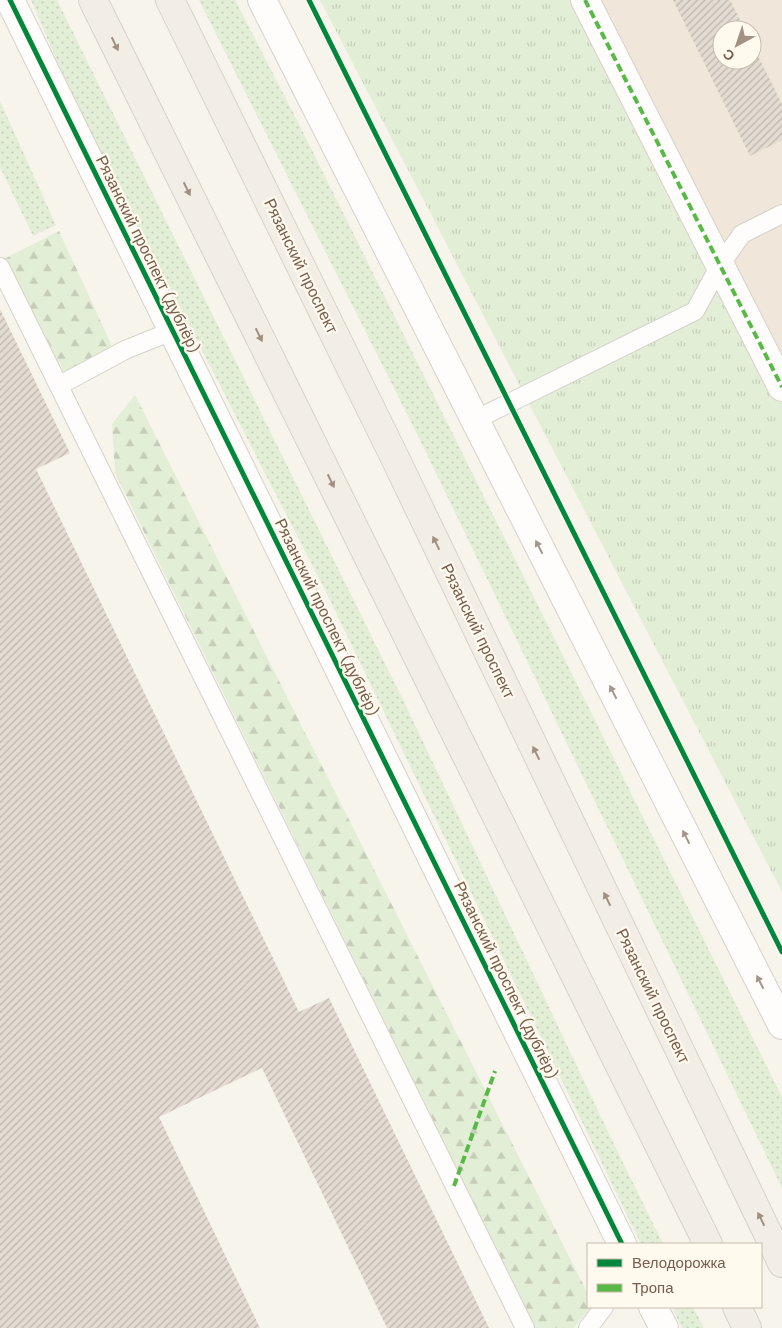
<svg xmlns="http://www.w3.org/2000/svg" width="782" height="1328" font-family="'DM Sans',sans-serif">
  <style>
    .residential { fill: #f0e7da; fill-rule: evenodd }
    .grass { fill: url(#grass-dots) }
    .forest { fill: url(#forest-firs) }
    .park { fill: url(#park-tufts) }
    .building { fill: url(#building-hatch) }
    .lines { fill: none; stroke-linecap: round; stroke-linejoin: round }
    .service-casing { stroke: #d7d1ca; stroke-width: 20 }
    .minor-casing { stroke: #d7d1ca; stroke-width: 30 }
    .tertiary-casing { stroke: #d7d1ca; stroke-width: 30 }
    .secondary-casing { stroke: #d8d1ca; stroke-width: 30 }
    .primary-casing { stroke: #d8d1ca; stroke-width: 30 }
    .service { stroke: #fefdfc; stroke-width: 18 }
    .minor { stroke: #fefdfc; stroke-width: 28 }
    .tertiary { stroke: #fefdfc; stroke-width: 28 }
    .secondary { stroke: #fefdfc; stroke-width: 28 }
    .primary { stroke: #f2eee6; stroke-width: 28 }
    .quiet { stroke: #58b947; stroke-width: 4; stroke-dasharray: 8 4; stroke-linecap: butt }
    .cycleway-casing { stroke: #fff9ee; stroke-width: 8 }
    .cycleway { stroke: #00873e; stroke-width: 5 }
    .oneway { fill: #a19082 }
    .oneway2 { fill: #a6958a }
    .labels { text-anchor: middle; dominant-baseline: central; stroke-width: 4.5; stroke-linejoin: round; paint-order: stroke }
    .street-label { font-size: 16px; fill: #765d4c; stroke: #fff9ee }
  </style>
  <defs>
    <pattern id="grass-dots" width="8" height="8" patternUnits="userSpaceOnUse" patternTransform="scale(1.25)"><rect width="8" height="8" fill="#e3eed7"/><path d="M2 2h.1M6 6h.1" fill="none" stroke="#c6ceba" stroke-width="1.8" stroke-linecap="round"/></pattern>
    <pattern id="forest-firs" width="22" height="20" patternUnits="userSpaceOnUse" patternTransform="scale(1.25)"><rect width="22" height="20" fill="#e3eed7"/><path d="M5 1l3.5 6h-7zM16 11l3.5 6h-7z" fill="#c6ceba"/></pattern>
    <pattern id="park-tufts" width="24" height="20" patternUnits="userSpaceOnUse" patternTransform="scale(1.25)"><rect width="24" height="20" fill="#e3eed7"/><path d="M3 7l-1-3M5 7V3M7 7l1-3M15 17l-1-3M17 17v-4M19 17l1-3" fill="none" stroke="#c6ceba"/></pattern>
    <pattern id="building-hatch" width="6" height="6" patternUnits="userSpaceOnUse" patternTransform="scale(1.25)"><rect width="6" height="6" fill="#e4dcd3"/><path d="M-1 1l2-2M0 6l6-6M5 7l2-2" fill="none" stroke="#bdb6ad"/></pattern>
  </defs>
  <rect width="100%" height="100%" fill="#f7f4ec"/>
  <path class="residential" d="M 597,0 L 782,0 L 782,358 ZM 722,30 L 752,30 L 752,60 L 722,60 Z"/>
  <g class="grass">
    <polygon points="31,0 57,0 407,708 612,1140 663,1244 641,1244 325,590 72,97"/>
    <polygon points="199,0 235,0 300,126 782,1097 782,1188 419,438"/>
    <polygon points="0,101 56,225 33,236 0,167"/>
    <polygon points="672,1307 693,1307 704,1328 682,1328"/>
  </g>
  <g class="forest">
    <polygon points="59,231 112,346 65,374 4,259"/>
    <polygon points="135,395 588,1294 588,1307 591,1307 574,1328 535,1328 115,473 112,424"/>
  </g>
  <polygon class="park" points="320,0 577,0 782,402 782,892"/>
  <g class="building">
    <polygon points="673,0 730,0 745,30 722,30 722,60 752,60 752,44 782,104 782,140 750,156"/>
    <polygon points="0,309 70,453 36,469 299,1012 329,998 489,1328 387,1328 262,1068 159,1117 260,1328 0,1328"/>
  </g>
  <g class="lines">
    <g class="service-casing">
      <g id="service">
        <polyline points="0,267 525,1328"/>
        <polyline points="60,385 125,350 172,331"/>
        <polyline points="475,420 695,311 720,265 742,234 782,214"/>
        <polyline points="588,1328 604,1307"/>
      </g>
    </g>
    <g class="minor-casing">
      <polyline id="minor" points="585,0 782,387"/>
    </g>
    <g class="tertiary-casing">
      <g id="tertiary">
        <polyline points="10,0 622,1244"/>
        <polyline points="653,1307 664,1328"/>
      </g>
    </g>
    <g class="secondary-casing">
      <polyline id="secondary" points="262,0 782,1025"/>
    </g>
    <g class="primary-casing">
      <g id="primary">
        <polyline points="93,0 708,1244"/>
        <polyline points="170,0 395,458 782,1263"/>
        <polyline points="737,1307 747,1328"/>
      </g>
    </g>
    <use href="#service" class="service"/>
    <use href="#minor" class="minor"/>
    <use href="#tertiary" class="tertiary"/>
    <use href="#secondary" class="secondary"/>
    <use href="#primary" class="primary"/>
    <g class="quiet">
      <polyline points="585,0 782,387"/>
      <polyline points="454,1186 495,1071"/>
    </g>
    <g class="cycleway-casing">
      <g id="cycleway">
        <polyline points="10,0 622,1244"/>
        <polyline points="309,0 782,952"/>
      </g>
    </g>
    <use href="#cycleway" class="cycleway"/>
  </g>
  <defs><path id="oneway-solid" d="M-6-.8H1V-3.2L6.5 0L1 3.2V.8H-6Z" transform="scale(1.25)"/></defs>
  <g class="oneway">
    <use href="#oneway-solid" transform="translate(115 44) rotate(64)"/>
    <use href="#oneway-solid" transform="translate(187 189) rotate(64)"/>
    <use href="#oneway-solid" transform="translate(259 335) rotate(64)"/>
    <use href="#oneway-solid" transform="translate(331 481) rotate(64)"/>
    <use href="#oneway-solid" transform="translate(436 543) rotate(-116)"/>
    <use href="#oneway-solid" transform="translate(536 753) rotate(-116)"/>
    <use href="#oneway-solid" transform="translate(607 899) rotate(-116)"/>
    <use href="#oneway-solid" transform="translate(761 1219) rotate(-116)"/>
  </g>
  <g class="oneway2">
    <use href="#oneway-solid" transform="translate(539 547) rotate(-117)"/>
    <use href="#oneway-solid" transform="translate(613 692) rotate(-117)"/>
    <use href="#oneway-solid" transform="translate(686 837) rotate(-117)"/>
    <use href="#oneway-solid" transform="translate(760 982) rotate(-117)"/>
  </g>
  <g class="labels">
    <g class="street-label">
      <text transform="translate(148 254) rotate(64)">Рязанский проспект (дублёр)</text>
      <text transform="translate(301 266) rotate(64)">Рязанский проспект</text>
      <text transform="translate(327 617) rotate(64)">Рязанский проспект (дублёр)</text>
      <text transform="translate(478 631) rotate(64)">Рязанский проспект</text>
      <text transform="translate(506 980) rotate(64)">Рязанский проспект (дублёр)</text>
      <text transform="translate(653 996) rotate(64)">Рязанский проспект</text>
    </g>
  </g>
  <rect x="587" y="1243" width="175" height="65" fill="#fff9ee" stroke="#c8bbad"/>
  <rect x="597" y="1259" width="25" height="8" fill="#00873e" stroke="#c8bbad"/>
  <text x="632" y="1268" font-size="15" fill="#765d4c">Велодорожка</text>
  <rect x="597" y="1284" width="25" height="8" fill="#58b947" stroke="#c8bbad"/>
  <text x="632" y="1293" font-size="15" fill="#765d4c">Тропа</text>
  <g transform="translate(737 45) rotate(220)"><circle r="24" fill="#fff9ee" stroke="#c8bbad"/>
  <path d="M0-4L9 19L0 12L-9 19Z" fill="#a39284"/>
  <text y="-8" font-size="14" font-weight="bold" text-anchor="middle" fill="#765d4c">С</text>
  </g>
</svg>
